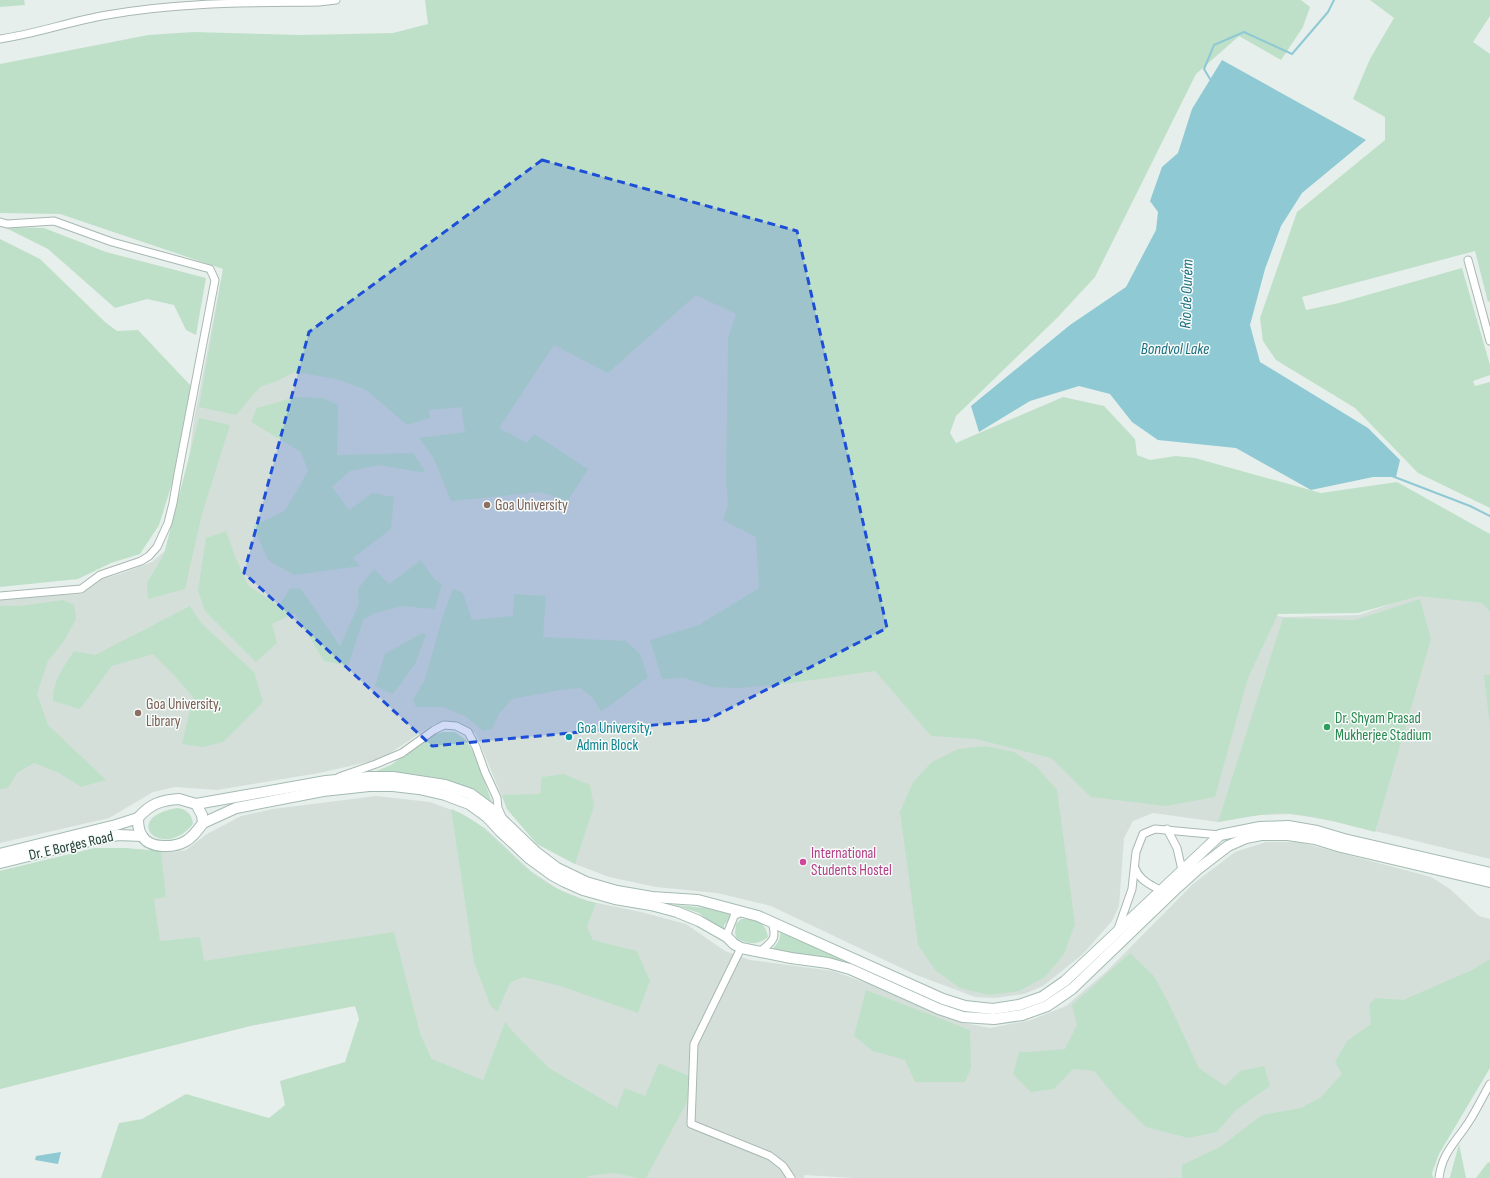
<svg xmlns="http://www.w3.org/2000/svg" width="1490" height="1178" font-family="'Sofia Sans Condensed',sans-serif">
  <style>
    .built { fill: #d4dfda }
    .green { fill: #bfe0c8 }
    .water { fill: #8ec9d4 }
    .lines { fill: none; stroke-linecap: round; stroke-linejoin: round }
    .stream { stroke: #8ec9d4; stroke-width: 2 }
    .street-casing { stroke: #a8b8b2; stroke-width: 9 }
    .secondary-casing { stroke: #a4bbb3; stroke-width: 12 }
    .street { stroke: #fff; stroke-width: 7 }
    .secondary { stroke: #fff; stroke-width: 10 }
    .marked { fill: #1d4ed8; fill-opacity: 0.2; stroke: #1d4ed8; stroke-width: 3; stroke-dasharray: 8 5; stroke-linejoin: round }
    .education-dot { fill: #8d6e63; stroke: #f7fbf9; stroke-width: 1.5 }
    .leisure-dot { fill: #2e9e5b; stroke: #f7fbf9; stroke-width: 1.5 }
    .culture-dot { fill: #0f9aa8; stroke: #f7fbf9; stroke-width: 1.5 }
    .hotel-dot { fill: #d1479c; stroke: #f7fbf9; stroke-width: 1.5 }
    .labels { text-anchor: middle; dominant-baseline: central; stroke-width: 3; stroke-linejoin: round; paint-order: stroke }
    .education-label { font-size: 15px; fill: #785e54; stroke: #f7fbf9; text-anchor: start }
    .leisure-label { font-size: 15px; fill: #27864d; stroke: #f7fbf9; text-anchor: start }
    .culture-label { font-size: 15px; fill: #0d838f; stroke: #f7fbf9; text-anchor: start }
    .street-label { font-size: 15px; fill: #24423a; stroke: #f7fbf9 }
    .hotel-label { font-size: 15px; fill: #b23c85; stroke: #f7fbf9; text-anchor: start }
    .water-label { font-size: 16px; font-style: italic; fill: #1c6f80; stroke: #f7fbf9 }
  </style>
  <rect width="100%" height="100%" fill="#e6efeb"/>
  <g class="built">
    <polygon points="906,0 792,370 1171,607 1287,617 1359,615 1420,594 1485,600 1490,611 1490,859 1334,821 1291,814 1259,815 1218,822 1153,813 1133,821 1124,838 1119,906 1112,921 1083,954 1043,986 1024,994 995,998 975,997 914,974 771,906 717,893 656,887 609,877 575,864 537,844 507,809 476,734 468,727 459,724 444,722 434,724 381,759 319,773 217,790 175,787 153,792 109,818 0,843 0,600 40,596 81,594 99,580 120,574 152,562 169,547 184,497 194,420 223,269"/>
    <polygon points="376,796 430,802 460,813 485,828 531,871 558,889 588,901 641,912 686,924 725,951 750,960 833,971 864,982 959,1022 990,1028 1031,1020 1066,1006 1107,971 1193,884 1235,852 1266,842 1299,842 1431,877 1450,889 1479,916 1490,919 1490,1055 1239,1178 854,1178 805,1175 804,1178 487,1178 420,1033 355,1006 250,1026 0,1089 0,871 95,848 123,848 174,852 186,850 207,834 241,816 273,809"/>
  </g>
  <g class="green">
    <polygon points="0,0 24,0 25,5 0,7"/>
    <polygon points="425,0 1301,0 1310,7 1303,27 1281,60 1239,36 1196,74 1095,277 1057,318 956,416 950,433 956,443 1063,397 1104,406 1135,439 1137,455 1150,460 1176,456 1195,458 1321,493 1397,482 1490,534 1490,612 1482,603 1419,596 1358,613 1278,614 1248,678 1215,797 1166,806 1091,797 1051,758 976,739 931,736 875,671 784,684 738,688 712,687 684,678 662,679 650,640 699,625 759,588 756,537 723,520 728,505 726,482 728,338 736,314 696,295 608,373 554,345 499,428 527,443 534,434 588,469 567,502 542,492 451,501 434,459 419,438 465,432 461,407 429,410 430,418 407,425 366,390 336,379 295,372 277,381 260,387 236,415 199,407 223,269 60,214 0,213 0,64 148,35 194,32 300,35 393,33 428,24"/>
    <polygon points="1370,0 1490,0 1490,16 1473,42 1490,54 1490,301 1488,302 1475,251 1302,297 1306,310 1339,303 1462,268 1490,365 1490,375 1473,381 1475,386 1490,382 1490,508 1418,473 1355,408 1276,360 1263,341 1260,318 1297,212 1385,140 1385,117 1353,99 1370,59 1394,18"/>
    <polygon points="4,227 44,228 106,252 206,278 196,335 186,330 174,305 147,299 115,308 48,249"/>
    <polygon points="0,239 40,259 105,322 117,331 138,330 191,386 174,477 159,525 140,554 111,563 78,579 0,587"/>
    <polygon points="295,397 322,398 338,405 337,455 413,453 426,473 379,465 350,471 332,487 349,510 373,493 394,497 391,529 353,558 360,566 294,575 268,560 253,526 285,511 308,471 301,452 251,422 257,408"/>
    <polygon points="199,418 230,425 202,514 185,589 148,599 147,583 164,554"/>
    <polygon points="226,531 235,556 248,585 279,606 290,588 301,589 340,646 359,604 358,589 374,569 389,584 421,560 435,580 442,584 435,609 401,606 372,614 363,620 348,666 324,661 295,613 272,624 277,643 256,662 205,611 198,591 206,538"/>
    <polygon points="453,589 463,593 472,620 513,616 514,594 546,596 543,637 626,641 640,654 648,677 611,705 601,711 593,698 581,688 560,690 512,699 499,714 492,729 483,731 465,716 443,707 416,707 413,700 425,679 443,616"/>
    <path d="M 1420,599 L 1431,639 L 1375,832 C 1348,825 1320,817 1291,814 C 1267,812 1242,818 1218,822 L 1283,618 L 1355,620 Z"/>
    <polygon points="63,600 74,605 76,619 64,641 48,661 37,694 48,725 106,780 81,787 59,773 34,763 17,773 8,788 0,789 0,606 19,606"/>
    <path d="M 190,606 L 202,624 L 254,672 L 263,702 L 223,742 L 203,747 L 182,744 L 193,697 L 173,674 L 153,654 L 112,666 L 80,709 L 53,701 C 52,682 64,666 74,651 L 95,655 Z"/>
    <polygon points="422,633 426,635 415,664 393,694 375,686 385,654"/>
    <polygon points="1484,675 1490,675 1490,727"/>
    <polygon points="443,732 455,732 466,740 474,753 494,808 459,785 417,775 374,772 391,765 429,736"/>
    <polygon points="986,746 1014,752 1037,767 1057,790 1075,924 1064,954 1045,977 1019,991 989,995 960,988 936,971 918,945 900,812 913,782 932,762 958,749"/>
    <polygon points="564,774 590,785 594,806 575,864 537,844 507,809 502,795 540,794 542,777"/>
    <path d="M 177,808 C 186,809 192,814 193,824 C 162,862 119,818 177,808 Z"/>
    <path d="M 451,809 C 484,821 504,850 530,871 C 549,886 573,898 596,903 L 587,927 L 593,940 L 637,951 L 650,981 L 638,1013 L 557,985 L 523,977 L 510,983 L 497,1012 L 490,1005 L 474,962 Z"/>
    <polygon points="95,848 123,848 161,851 166,897 154,899 160,941 200,937 204,961 394,932 420,1033 432,1059 483,1080 505,1022 516,1035 549,1068 617,1108 625,1088 645,1096 659,1063 691,1077 686,1104 646,1178 638,1178 614,1173 588,1176 587,1178 101,1178 119,1123 142,1119 186,1094 269,1118 285,1105 280,1081 345,1062 359,1019 355,1006 250,1026 0,1089 0,871"/>
    <polygon points="675,905 706,908 732,915 724,925 724,931 699,913"/>
    <path d="M 741,919 C 757,919 765,921 768,937 C 756,946 750,944 737,939 L 735,933 L 736,924 Z"/>
    <path d="M 781,929 L 865,972 L 769,951 C 778,945 780,940 781,929 Z"/>
    <polygon points="1130,953 1154,976 1170,1006 1199,1068 1225,1086 1240,1071 1264,1066 1270,1086 1236,1110 1217,1132 1188,1138 1146,1127 1118,1100 1094,1071 1073,1069 1054,1089 1031,1092 1013,1074 1019,1052 1030,1052 1065,1049 1077,1025 1072,1005"/>
    <polygon points="1490,959 1490,1068 1439,1154 1432,1173 1433,1178 1182,1178 1182,1165 1220,1147 1262,1115 1301,1108 1321,1097 1342,1074 1335,1062 1347,1041 1371,1024 1369,1004 1376,998 1403,1000 1472,970"/>
    <polygon points="866,990 970,1030 971,1068 965,1082 915,1082 905,1060 873,1051 854,1036"/>
    <polygon points="1459,1144 1466,1178 1450,1178 1450,1177"/>
    <polygon points="1488,1162 1490,1163 1490,1178 1476,1178"/>
  </g>
  <g class="water">
    <polygon points="1222,60 1366,140 1302,193 1281,226 1265,269 1250,325 1260,362 1368,428 1400,460 1396,477 1373,477 1311,490 1236,448 1158,440 1132,422 1110,394 1079,386 1030,401 979,432 971,406 1070,325 1126,287 1156,230 1158,212 1150,201 1162,167 1178,153 1192,109"/>
    <polygon points="61,1152 58,1164 35,1160 36,1156"/>
  </g>
  <g class="lines">
    <g class="stream">
      <polyline points="1210,79 1204,69 1214,45 1244,32 1292,54 1328,12 1334,0"/>
      <polyline points="1392,476 1470,506 1490,516"/>
    </g>
    <g class="street-casing">
      <g id="street">
        <path d="M 0,39 C 36,34 71,21 107,15 C 177,2 248,3 319,2 L 336,0"/>
        <polyline points="0,222 7,224 54,221 112,242 210,269 215,280 178,474 173,503 168,523 157,547 149,556 141,561 100,575 81,589 0,596"/>
        <polyline points="1468,260 1490,341"/>
        <polyline points="339,777 376,764 402,753 434,730 444,725 456,726 468,732 476,747 485,772 497,798 498,808 502,817"/>
        <polyline points="1167,829 1177,848 1182,870"/>
        <path d="M 1135,868 C 1139,880 1150,884 1161,891"/>
        <polyline points="1118,929 1132,889 1136,852 1143,834 1155,829 1220,835"/>
        <path d="M 727,937 C 728,927 732,924 734,916 L 743,911"/>
        <polyline points="741,948 694,1044 691,1124 770,1156 783,1166 791,1178"/>
        <path d="M 763,949 C 775,940 776,936 772,922"/>
        <path d="M 1439,1178 C 1442,1152 1457,1141 1470,1120 C 1477,1109 1483,1096 1490,1084"/>
      </g>
    </g>
    <g class="secondary-casing">
      <g id="secondary">
        <path d="M 179,799 L 196,804 L 202,815 L 203,823 C 198,830 193,837 186,841 C 174,848 150,849 142,836 C 138,830 138,824 138,818 C 150,804 161,800 179,799 Z"/>
        <polyline points="196,804 326,781 369,777 393,777 445,785 471,794 490,808 536,852 557,868 586,882 617,891 652,897 698,900 758,916 943,999 965,1006 993,1009 1019,1005 1042,997 1065,981 1220,835 1260,827 1288,826 1317,831 1344,839 1490,873"/>
        <polyline points="203,823 236,808 323,791 369,786 393,786 419,789 445,795 469,804 487,817 500,831 530,859 552,875 565,882 583,890 615,899 651,905 677,912 699,921 727,937 734,944 741,948 791,958 828,963 850,969 939,1009 963,1017 994,1019 1022,1015 1047,1006 1072,989 1178,887 1198,869 1228,846 1246,838 1261,835 1288,835 1315,839 1341,847 1490,882"/>
        <polyline points="0,854 116,825 138,818"/>
        <polyline points="0,863 98,839 118,835 142,836"/>
      </g>
    </g>
    <use href="#street" class="street"/>
    <use href="#secondary" class="secondary"/>
  </g>
  <path class="marked" d="M 542,160 L 797,231 L 887,628 L 707,720 L 432,746 L 244,573 L 309,332 Z"/>
  <g class="education-dot">
    <circle cx="487" cy="505" r="4"/>
    <circle cx="138" cy="713" r="4"/>
  </g>
  <circle class="leisure-dot" cx="1327" cy="727" r="4"/>
  <circle class="culture-dot" cx="569" cy="737" r="4"/>
  <circle class="hotel-dot" cx="803" cy="862" r="4"/>
  <g class="labels">
    <g class="education-label">
      <text x="495" y="505">Goa University</text>
      <text x="146" y="704">Goa University,<tspan x="146" dy="17">Library</tspan></text>
    </g>
    <g class="leisure-label">
      <text x="1335" y="718">Dr. Shyam Prasad<tspan x="1335" dy="17">Mukherjee Stadium</tspan></text>
    </g>
    <g class="culture-label">
      <text x="577" y="728">Goa University,<tspan x="577" dy="17">Admin Block</tspan></text>
    </g>
    <g class="street-label">
      <text transform="translate(71 846) rotate(-13)">Dr. E Borges Road</text>
    </g>
    <g class="hotel-label">
      <text x="811" y="853">International<tspan x="811" dy="17">Students Hostel</tspan></text>
    </g>
    <g class="water-label">
      <text transform="translate(1187 294) rotate(-88)">Rio de Ourém</text>
      <text x="1175" y="349">Bondvol Lake</text>
    </g>
  </g>
</svg>
